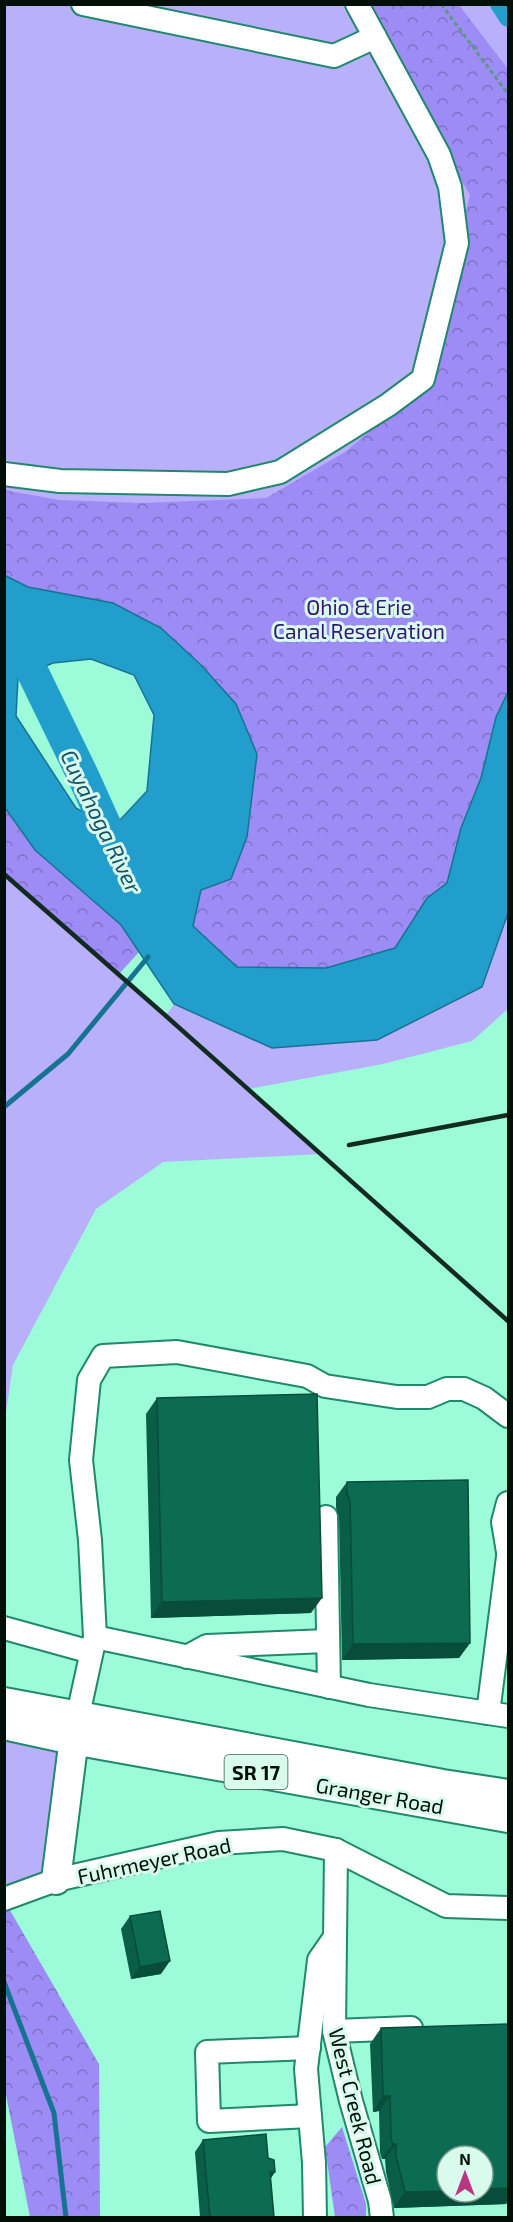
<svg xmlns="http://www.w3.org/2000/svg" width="513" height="2222" font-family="'Exo 2',sans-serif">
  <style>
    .green { fill: #b9b0fb }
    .forest { fill: url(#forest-crowns) }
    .water { fill: #219ecc; stroke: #177392; stroke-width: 1.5; fill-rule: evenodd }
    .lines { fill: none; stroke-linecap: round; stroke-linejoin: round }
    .stream { stroke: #177392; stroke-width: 5 }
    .canal { stroke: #219ecc; stroke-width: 18 }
    .river { stroke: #219ecc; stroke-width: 32 }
    .minor-casing { stroke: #20886b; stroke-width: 26 }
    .major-casing { stroke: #20886b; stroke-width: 32 }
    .path { stroke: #5b9983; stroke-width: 3; stroke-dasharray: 4.5 3; stroke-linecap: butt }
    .minor { stroke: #fff; stroke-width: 22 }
    .major { stroke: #fff; stroke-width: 28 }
    .rail { stroke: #122b21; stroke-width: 4.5 }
    .wall { fill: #0a5d47 }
    .shaded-wall { fill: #084c3a }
    .building { fill: #0c6c53; stroke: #084c3a; stroke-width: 1.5 }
    .labels { text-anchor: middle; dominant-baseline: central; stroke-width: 6; stroke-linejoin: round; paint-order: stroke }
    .shield { fill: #d8fbed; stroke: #41564d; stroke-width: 1.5 }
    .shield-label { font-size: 20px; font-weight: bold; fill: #001009 }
    .park-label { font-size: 21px; fill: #341774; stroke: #d8fbed }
    .street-label { font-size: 21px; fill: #001009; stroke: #d8fbed }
    .water-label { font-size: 22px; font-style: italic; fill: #125169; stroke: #d8fbed }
  </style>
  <defs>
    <pattern id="forest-crowns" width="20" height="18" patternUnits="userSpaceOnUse" patternTransform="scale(1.5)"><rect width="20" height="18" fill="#9d8cf6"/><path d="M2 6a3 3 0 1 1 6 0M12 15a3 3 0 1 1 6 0" fill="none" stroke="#7e71c5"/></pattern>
  </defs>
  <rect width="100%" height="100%" fill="#9cfbd9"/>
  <g class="green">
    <polygon points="4,5 508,5 508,685 201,665 5,575"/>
    <polygon points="5,874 166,1015 174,1004 272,1048 482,987 508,913 508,1009 472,1041 383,1064 249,1089 321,1154 163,1162 96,1209 13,1365 5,1419"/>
    <polygon points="4,1725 73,1740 56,1880 4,1899"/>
  </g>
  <g class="forest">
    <polygon points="357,5 459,5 508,69 508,692 496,717 481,778 461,828 447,883 427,898 395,948 326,968 237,967 193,926 201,889 231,879 257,754 236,704 201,665 160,628 113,603 28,587 5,575 4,490 59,500 142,503 266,498 345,452 423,387 470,195"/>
    <polygon points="4,808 35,850 121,925 139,952 119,974 5,874"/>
    <polygon points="4,1900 99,2064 100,2217 30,2217 5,2090"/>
    <polygon points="342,2127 366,2204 366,2217 335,2217 325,2147"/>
  </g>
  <path class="water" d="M 4,575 L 28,587 L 113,603 L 161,628 L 201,665 L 236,704 L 257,754 L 247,837 L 231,879 L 201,890 L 193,926 L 237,967 L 326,968 L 395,948 L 427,898 L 447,883 L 461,828 L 481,778 L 496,717 L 508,692 L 508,913 L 482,987 L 377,1040 L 272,1048 L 174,1004 L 121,925 L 35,850 L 5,808 ZM 91,659 L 134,675 L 154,715 L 147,791 L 121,819 L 97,820 L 76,808 L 16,716 L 18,678 L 53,663 Z"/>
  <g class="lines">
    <g class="stream">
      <polyline points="4,1107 68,1054 148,957"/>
      <polyline points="4,1982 54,2113 66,2218"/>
    </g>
    <polyline class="canal" points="499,4 508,18"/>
    <polyline class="river" points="4,634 18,642 84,778 120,858"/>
    <g class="minor-casing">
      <g id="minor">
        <polyline points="83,4 334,56 375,37"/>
        <polyline points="4,474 60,481 228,484 280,472 388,405 423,379 457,243 450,187 439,155 357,4"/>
        <polyline points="508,1503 503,1522 508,1552"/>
        <polyline points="326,1517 329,1687"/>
        <polyline points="4,1628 91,1652"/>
        <polyline points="95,1637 90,1540 81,1460 89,1380 103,1356 177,1352 307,1376 325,1386 397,1397 428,1397 447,1389 464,1389 484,1398 508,1416"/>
        <polyline points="187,1657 207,1646 327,1641"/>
        <polyline points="488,1713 508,1557"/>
        <polyline points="78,1715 95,1637 369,1695 508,1716"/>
        <polyline points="336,1850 334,2031 351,2101 380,2201 382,2218"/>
        <polyline points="4,1899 56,1880 219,1843 283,1839 336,1850 446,1906 508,1908"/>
        <polyline points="334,2031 411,2028"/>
        <polyline points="309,2048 207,2052 209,2121 310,2116"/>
        <polyline points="315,2218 314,2163 306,2069 319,1960 335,1937"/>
      </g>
    </g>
    <g class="major-casing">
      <g id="major">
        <polyline points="4,1702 443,1784 508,1794"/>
        <polyline points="4,1725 73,1740 508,1818"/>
        <polyline points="56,1880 76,1722"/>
      </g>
    </g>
    <polyline class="path" points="441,4 508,94"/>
    <use href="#minor" class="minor"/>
    <use href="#major" class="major"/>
    <g class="rail">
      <polyline points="4,874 166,1016 508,1321"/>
      <polyline points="349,1145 508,1115"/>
    </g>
  </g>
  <g class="wall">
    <polygon points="157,1398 311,1613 151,1618 146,1414"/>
    <polygon points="347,1482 470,1643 459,1658 342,1660 339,1517 336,1508 336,1497"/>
    <polygon points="130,1916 161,1974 131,1979 121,1929"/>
    <polygon points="508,2024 508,2200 506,2204 394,2208 386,2172 385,2159 382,2159 380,2153 379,2111 373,2112 370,2044 381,2028"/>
    <polygon points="203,2140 268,2158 275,2172 270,2179 274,2217 200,2217 195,2152"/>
  </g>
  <g class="shaded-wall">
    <polygon points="322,1598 311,1613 151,1618 162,1602"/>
    <polygon points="470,1643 459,1658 342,1660 353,1644"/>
    <polygon points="170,1961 161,1974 131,1979 140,1967"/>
    <polygon points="383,2096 390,2096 379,2111 373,2112"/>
    <polygon points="393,2144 396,2144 385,2159 382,2159"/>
    <polygon points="270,2172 275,2172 267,2184"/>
    <polygon points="508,2188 508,2200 506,2204 394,2208 405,2192 447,2191 447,2192 483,2192 483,2189"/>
  </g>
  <g class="building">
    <polygon points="317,1394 322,1598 162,1602 157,1398"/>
    <polygon points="468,1480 470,1643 353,1644 350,1501 347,1493 347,1482"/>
    <polygon points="160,1911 170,1961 140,1967 130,1916"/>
    <polygon points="508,2024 508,2188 483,2189 483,2156 447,2156 447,2191 405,2192 396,2156 396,2144 393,2144 391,2138 390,2096 383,2096 381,2028"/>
    <polygon points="266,2134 268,2158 274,2160 275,2172 270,2172 274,2217 210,2217 203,2140"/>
  </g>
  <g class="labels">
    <rect class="shield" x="224.5" y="1755" width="63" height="34" rx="4.5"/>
    <g class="shield-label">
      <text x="256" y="1772">SR 17</text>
    </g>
    <g class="park-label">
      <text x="359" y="606">Ohio &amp; Erie<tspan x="359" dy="24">Canal Reservation</tspan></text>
    </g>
    <g class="street-label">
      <text transform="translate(380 1795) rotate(10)">Granger Road</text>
      <text transform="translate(154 1860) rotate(-12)">Fuhrmeyer Road</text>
      <text transform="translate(356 2106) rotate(76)">West Creek Road</text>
    </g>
    <g class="water-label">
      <text transform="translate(102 821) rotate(64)">Cuyahoga River</text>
    </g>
  </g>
  <rect width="513" height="2222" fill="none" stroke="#001009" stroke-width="12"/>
  <g transform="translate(465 2174)"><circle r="28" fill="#d8fbed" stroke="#829d92" stroke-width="1.5"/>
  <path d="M0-4.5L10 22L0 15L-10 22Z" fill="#b83782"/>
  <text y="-9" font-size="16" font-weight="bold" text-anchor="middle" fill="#001009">N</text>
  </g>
</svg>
